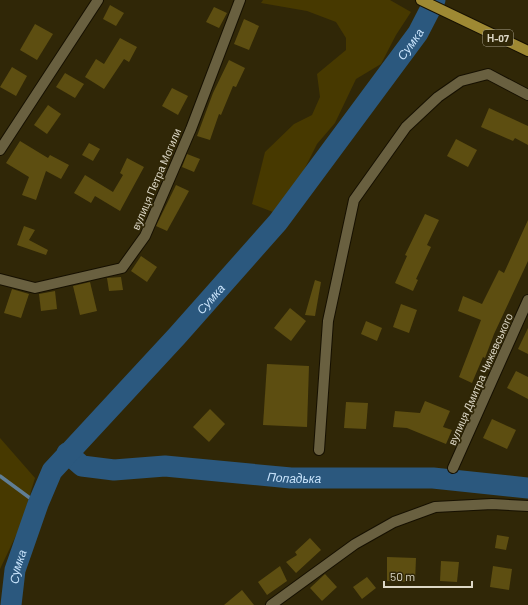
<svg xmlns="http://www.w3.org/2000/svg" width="528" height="605" font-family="Barlow,sans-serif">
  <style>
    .green { fill: #473900 }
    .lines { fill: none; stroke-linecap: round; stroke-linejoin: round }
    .stream { stroke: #607e94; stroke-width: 3.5 }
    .river { stroke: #2b587e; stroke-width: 21 }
    .building { fill: #5d4e11 }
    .minor-casing { stroke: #161000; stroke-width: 12 }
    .major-casing { stroke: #161000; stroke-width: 12 }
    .minor { stroke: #696040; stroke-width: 10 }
    .major { stroke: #9e8933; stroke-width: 10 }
    .labels { text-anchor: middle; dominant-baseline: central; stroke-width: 3.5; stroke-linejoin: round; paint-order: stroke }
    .shield { fill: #302707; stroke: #a8a28d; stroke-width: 1 }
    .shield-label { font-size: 10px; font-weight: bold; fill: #dcd7c6 }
    .street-label { font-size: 11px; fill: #dcd7c6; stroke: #302707 }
    .water-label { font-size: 12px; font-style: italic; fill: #c8e3fb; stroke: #302707 }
  </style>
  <rect width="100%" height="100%" fill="#302707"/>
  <g class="green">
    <polygon points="263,0 390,0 411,12 396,35 381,64 356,79 335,123 317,144 303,172 273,212 252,204 265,152 294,124 312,115 320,97 317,74 346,50 346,38 336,22 307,11 261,3"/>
    <polygon points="0,438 35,478 20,527 0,569"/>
  </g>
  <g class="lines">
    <polyline class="stream" points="0,476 38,504"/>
    <g class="river">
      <path id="s1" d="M 67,453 L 82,466 L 114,470 L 165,466 L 291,478 L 433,478 L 528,488"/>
      <path id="s2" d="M 11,605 L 15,570 L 38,504 L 52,471 L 177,336 L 278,222 L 418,33 L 435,0"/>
    </g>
  </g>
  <g class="building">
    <polygon points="110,5 124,13 116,26 103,19"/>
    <polygon points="214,7 227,13 219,28 206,22"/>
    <polygon points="244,19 259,26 249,50 234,44"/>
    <polygon points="35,24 53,34 37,60 20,50"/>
    <polygon points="120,38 137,47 129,62 124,59 104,89 85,77 96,59 104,64"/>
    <polygon points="229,60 245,68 236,87 233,86 221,115 219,114 210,140 197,136 213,93"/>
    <polygon points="12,67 27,76 16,96 0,87"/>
    <polygon points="65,73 84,84 75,98 56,87"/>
    <polygon points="172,88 188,96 178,115 162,106"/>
    <polygon points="48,105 61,114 47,134 34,125"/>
    <polygon points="489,108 528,126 528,145 515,138 513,141 481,127"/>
    <polygon points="456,139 477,150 468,167 447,156"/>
    <polygon points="20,141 48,158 50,155 69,165 61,179 46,171 36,200 22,195 29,177 6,163"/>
    <polygon points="89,143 100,149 93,161 82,155"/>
    <polygon points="187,154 200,159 194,172 182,167"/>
    <polygon points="127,158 144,167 120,211 95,196 91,203 74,193 85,175 113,192 123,175 120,173"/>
    <polygon points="176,185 189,191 167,231 156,226"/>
    <polygon points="425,214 439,220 427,245 431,247 416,279 418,280 413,291 395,283 407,256 405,255"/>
    <polygon points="528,220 528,261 494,334 485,358 483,357 472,383 459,377 481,320 458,311 463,296 482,304 499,270 504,273"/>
    <polygon points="24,226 35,230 29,240 48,250 46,255 17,245"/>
    <polygon points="141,256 157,267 147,282 131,271"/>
    <polygon points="121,277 123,290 109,291 107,278"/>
    <polygon points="315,280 321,282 315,316 305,315"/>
    <polygon points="90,282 97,311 80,315 73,286"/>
    <polygon points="12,289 29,294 21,318 4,313"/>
    <polygon points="55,291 57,309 41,311 39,294"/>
    <polygon points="401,304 417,310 409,333 393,327"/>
    <polygon points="290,308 306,321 291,341 274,328"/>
    <polygon points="366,321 382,328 377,341 361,334"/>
    <polygon points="528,328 528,354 518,349"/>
    <polygon points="267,364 309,366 307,427 263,425"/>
    <polygon points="516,371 528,377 528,399 507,388"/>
    <polygon points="425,401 450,411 443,427 452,430 446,444 407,428 393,427 395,411 420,413"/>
    <polygon points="346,402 368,403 366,429 344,428"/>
    <polygon points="210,409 225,424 209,442 193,427"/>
    <polygon points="492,419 516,430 507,449 483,438"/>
    <polygon points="497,535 509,537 506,550 495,548"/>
    <polygon points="310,538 321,550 296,573 286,562 297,555 295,552"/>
    <polygon points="387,557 416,558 415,582 387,581"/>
    <polygon points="441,561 459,562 457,582 440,581"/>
    <polygon points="280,566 287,581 267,595 258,582"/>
    <polygon points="493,566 512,569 509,590 490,587"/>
    <polygon points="325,574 337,587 322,601 310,588"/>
    <polygon points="367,577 376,588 362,599 353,587"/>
    <polygon points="242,590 254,605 224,605"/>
  </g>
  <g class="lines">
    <g class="minor-casing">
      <g id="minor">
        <polyline points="0,150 98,0"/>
        <polyline points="0,279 35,288 122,268 145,236 191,129 240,0"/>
        <polyline points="319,450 328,321 354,200 406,127 438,97 461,81 488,74 528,95"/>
        <polyline points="453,468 528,300"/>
        <polyline points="271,605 355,544 394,522 435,507 492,504 528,506"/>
      </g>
    </g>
    <g class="major-casing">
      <polyline id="major" points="421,0 528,51"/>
    </g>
    <use href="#minor" class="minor"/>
    <use href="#major" class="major"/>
  </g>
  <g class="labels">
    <rect class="shield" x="483" y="30" width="30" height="16" rx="3"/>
    <g class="shield-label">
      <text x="498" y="38">Н-07</text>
    </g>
    <g class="street-label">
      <text transform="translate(156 179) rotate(-67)">вулиця Петра Могили</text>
      <text transform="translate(480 379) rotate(-66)">вулиця Дмитра Чижевського</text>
    </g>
    <g class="water-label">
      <text stroke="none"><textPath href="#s2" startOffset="699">Сумка</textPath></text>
      <text stroke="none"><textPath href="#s2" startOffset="375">Сумка</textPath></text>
      <text stroke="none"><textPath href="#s1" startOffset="233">Попадька</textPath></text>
      <text stroke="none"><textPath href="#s2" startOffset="39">Сумка</textPath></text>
    </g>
  </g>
  <path d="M384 581v6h88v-6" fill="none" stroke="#dcd7c6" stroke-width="2"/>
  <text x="390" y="581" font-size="12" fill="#dcd7c6" stroke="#302707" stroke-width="3" paint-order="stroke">50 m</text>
</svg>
